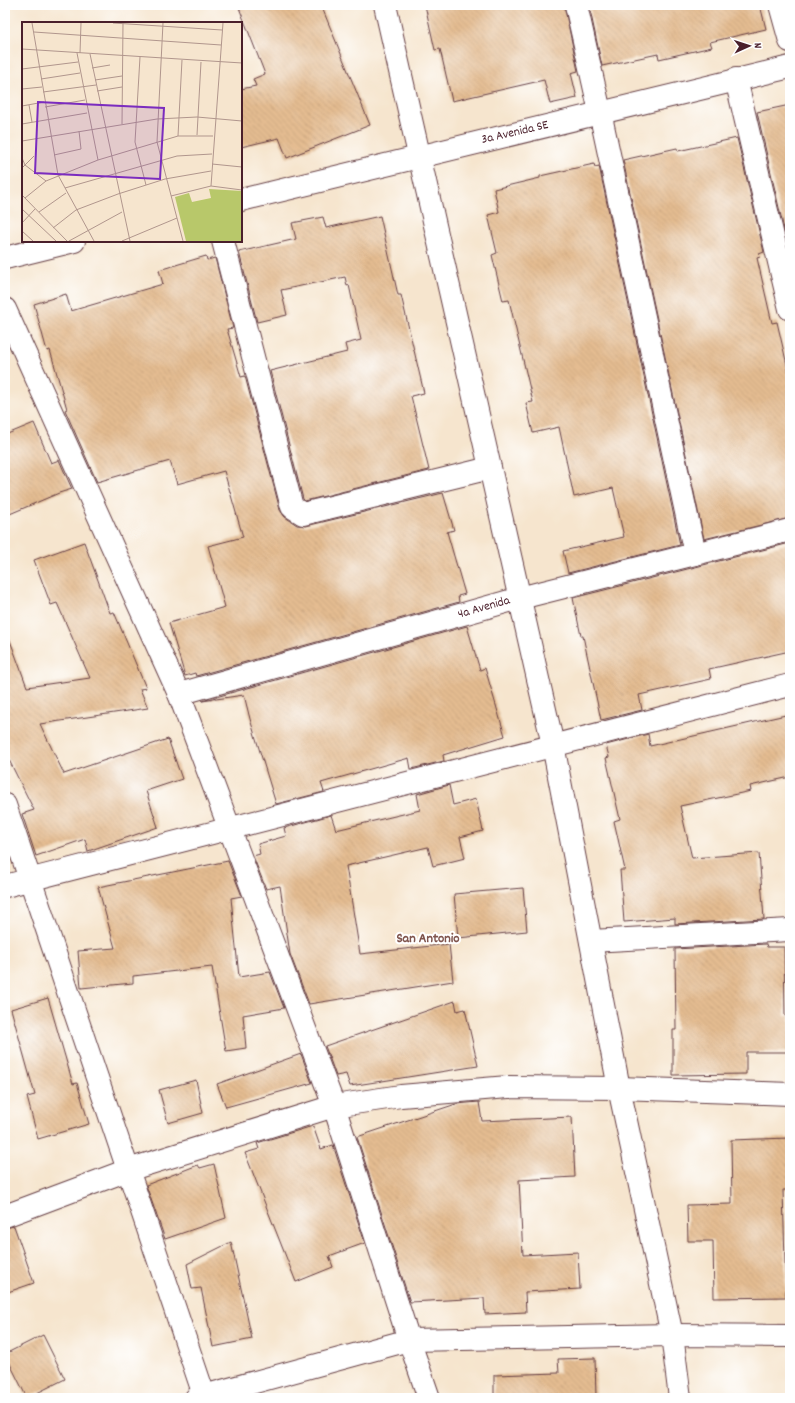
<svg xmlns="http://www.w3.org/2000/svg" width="795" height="1403" font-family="Dekko,sans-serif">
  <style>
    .building { fill: url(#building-back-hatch) }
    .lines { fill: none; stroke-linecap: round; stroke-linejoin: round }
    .minor-casing { stroke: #643d43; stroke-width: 24 }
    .minor { stroke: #fff; stroke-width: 22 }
    .labels { text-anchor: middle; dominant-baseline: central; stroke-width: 4; stroke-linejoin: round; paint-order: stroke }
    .street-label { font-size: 13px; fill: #4a1f2b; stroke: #fff }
    .neighbourhood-label { font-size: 14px; font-weight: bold; fill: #80564f; stroke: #fff }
    .inset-road { fill: none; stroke: #b1968d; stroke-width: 1 }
    .view { fill: #7b2cbf; fill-opacity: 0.15; stroke: #7b2cbf; stroke-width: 2 }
    .inset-edge { fill: none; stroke: #4a1f2b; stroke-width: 2 }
  </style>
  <defs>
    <pattern id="building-back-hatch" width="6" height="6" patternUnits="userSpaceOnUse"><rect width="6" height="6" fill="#e4bc91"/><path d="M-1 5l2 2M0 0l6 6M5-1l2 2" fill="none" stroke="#c5a17d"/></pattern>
  </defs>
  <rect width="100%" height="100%" fill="#fff"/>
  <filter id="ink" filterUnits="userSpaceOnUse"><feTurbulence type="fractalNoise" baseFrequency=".025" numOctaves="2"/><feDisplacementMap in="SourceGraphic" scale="8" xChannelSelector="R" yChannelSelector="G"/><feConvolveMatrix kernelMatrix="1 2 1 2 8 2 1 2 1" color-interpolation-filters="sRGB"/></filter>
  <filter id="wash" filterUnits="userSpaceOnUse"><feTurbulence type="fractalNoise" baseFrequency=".012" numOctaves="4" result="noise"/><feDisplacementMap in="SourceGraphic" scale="16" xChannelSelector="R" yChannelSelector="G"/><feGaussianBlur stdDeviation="0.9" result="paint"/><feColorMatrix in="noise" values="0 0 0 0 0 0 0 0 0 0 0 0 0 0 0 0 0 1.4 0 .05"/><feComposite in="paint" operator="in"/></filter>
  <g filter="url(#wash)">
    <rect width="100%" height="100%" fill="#f6e5ce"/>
    <g id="blocks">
      <g class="building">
        <polygon points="238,5 321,5 370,125 287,158 279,138 241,147 241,89 256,86 253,79 265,74"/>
        <polygon points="425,5 564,5 578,71 571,73 577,98 550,104 544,80 452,101 440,49 435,50"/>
        <polygon points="589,5 760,5 766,29 710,42 712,47 659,59 658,54 602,66"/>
        <polygon points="790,105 790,247 788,247 757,112"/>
        <polygon points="737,138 764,252 759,254 760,257 757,258 772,323 777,322 790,378 790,518 704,539 623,160 677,148 678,151"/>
        <polygon points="594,164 595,167 599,166 680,545 568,573 563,551 624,537 613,488 574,497 559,427 533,433 526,403 533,402 509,300 503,301 492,255 497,253 488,215 499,212 494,189 540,178 540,176"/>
        <polygon points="380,216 398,295 401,295 424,393 411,396 429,470 305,501 303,499 270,371 347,352 345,344 361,340 349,285 347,286 345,277 281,290 287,315 257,322 239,252 296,239 292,223 323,217 326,228"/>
        <polygon points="206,256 207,260 215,258 233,328 227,329 241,377 245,376 280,510 285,517 297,525 306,526 443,493 454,530 447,532 465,594 458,596 459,602 196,676 195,673 185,676 169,623 225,607 208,546 243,537 224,471 177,484 170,461 97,482 65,410 67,409 50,350 47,351 34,304 66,294 71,311 163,284 159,270"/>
        <polygon points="34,423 51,463 59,460 72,489 59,493 5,516 5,435"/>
        <polygon points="84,542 110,613 114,612 146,688 140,689 148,708 40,724 64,774 168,739 182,779 146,791 158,827 88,851 85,839 36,856 22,814 34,810 5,752 5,636 8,635 27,687 90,678 57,603 51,605 34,560"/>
        <polygon points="790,543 790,651 709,669 711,679 639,695 642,710 601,720 583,636 581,636 573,598"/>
        <polygon points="467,626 480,670 485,668 505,736 443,755 444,761 411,769 409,758 321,783 324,792 276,804 250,719 244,695 202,701"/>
        <polygon points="790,714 790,777 750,786 751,791 680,806 692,858 759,853 764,919 675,924 675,918 624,922 620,870 625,870 614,821 620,819 606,758 609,757 606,745 648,734 650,746"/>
        <polygon points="449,785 453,805 476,799 483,831 460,837 465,858 433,866 428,847 346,866 360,954 449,944 453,981 309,1004 290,954 280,886 266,889 253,856 260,854 258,844 286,836 284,828 331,815 336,830 420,810 417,794"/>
        <polygon points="228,861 242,896 231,898 239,977 270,972 284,1008 243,1015 246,1048 226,1051 212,967 133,976 133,983 81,988 78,951 115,948 98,887"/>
        <polygon points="523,888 527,931 458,938 454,894"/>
        <polygon points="766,944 767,947 784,947 785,1016 790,1016 790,1052 746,1052 746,1074 673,1075 673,1030 676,1030 675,949"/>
        <polygon points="48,998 73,1084 77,1083 89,1124 38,1139 27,1097 35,1095 11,1009"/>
        <polygon points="455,1001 457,1011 465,1009 478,1066 350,1086 346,1074 336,1076 325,1046"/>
        <polygon points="301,1054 312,1083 226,1107 217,1084"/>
        <polygon points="196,1080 203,1113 168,1123 159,1090"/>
        <polygon points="479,1102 482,1121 572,1117 575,1177 519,1180 523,1255 578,1252 580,1289 525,1292 526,1312 485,1314 484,1298 410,1302 357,1137 456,1104"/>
        <polygon points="313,1126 321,1149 333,1145 365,1243 329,1256 333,1267 296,1282 245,1153 259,1149 257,1143"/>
        <polygon points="790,1138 790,1190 783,1190 786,1297 714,1298 713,1241 688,1241 687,1205 732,1204 731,1140"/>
        <polygon points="214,1164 226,1218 165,1239 146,1185 198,1165 200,1168"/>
        <polygon points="14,1226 34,1283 5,1293 5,1228"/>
        <polygon points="231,1242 252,1339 213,1347 201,1288 192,1289 187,1264"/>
        <polygon points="43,1335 65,1379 27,1398 5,1354"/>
        <polygon points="595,1358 596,1398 494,1398 494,1375 559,1373 558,1359"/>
      </g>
    </g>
  </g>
  <g filter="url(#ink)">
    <use href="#blocks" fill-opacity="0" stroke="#643d43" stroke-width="1"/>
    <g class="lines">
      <g class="minor-casing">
        <g id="minor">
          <polyline points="385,5 553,745 619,1088 672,1335 680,1398"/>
          <polyline points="576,5 600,112 695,554"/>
          <polyline points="780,5 790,41"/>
          <polyline points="736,79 790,309"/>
          <polyline points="241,200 790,67"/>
          <polyline points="223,241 292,507 303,514 490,468"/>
          <polyline points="5,258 74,241"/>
          <polyline points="5,309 179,694 334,1106 409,1340 429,1398"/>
          <polyline points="179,694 520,598 790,530"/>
          <polyline points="5,805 205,1398"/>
          <polyline points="5,886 790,685"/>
          <polyline points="591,941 790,930"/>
          <polyline points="5,1216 128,1170 334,1106 401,1096 508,1087 619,1088 790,1094"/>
          <polyline points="196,1398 409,1340 672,1335 790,1336"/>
        </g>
      </g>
      <use href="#minor" class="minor"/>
    </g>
  </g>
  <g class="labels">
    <g class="street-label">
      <text transform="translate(515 133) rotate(-13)">3a Avenida SE</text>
      <text transform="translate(484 608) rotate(-16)">4a Avenida</text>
    </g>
    <g class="neighbourhood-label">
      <text x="428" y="939">San Antonio</text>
    </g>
  </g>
  <g transform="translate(22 22)">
    <rect width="220" height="220" fill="#f6e5ce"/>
    <path d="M 187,167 L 220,169 L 220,219 L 164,219 L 153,175 L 167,171 L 170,180 L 189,176 Z" fill="#b8c86a"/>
    <path class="inset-road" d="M 10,1 L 36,153 L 72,219M 91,1 L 200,8M 141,1 L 135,120 L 161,219M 12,10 L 199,23M 0,27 L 220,41M 55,31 L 76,138M 58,31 L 59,1M 68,32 L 108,219M 118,35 L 113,120 L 124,163M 70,46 L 88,43M 0,47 L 56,40M 19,57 L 58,51M 73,58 L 100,54M 0,67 L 20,65M 75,69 L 100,65M 21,70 L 74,63M 7,83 L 10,100M 0,84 L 22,80M 23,85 L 63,78M 0,102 L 65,91M 100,102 L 101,1M 175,113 L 179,40M 156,114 L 160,38M 0,119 L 135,97 L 175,95 L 220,99M 32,133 L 59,127 L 57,109M 0,136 L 3,143 L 24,159M 190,142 L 220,145M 0,146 L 12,134M 189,164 L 201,1M 43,166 L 155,134 L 190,132M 0,173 L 45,219M 149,174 L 189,164 L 220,168M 3,176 L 24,159 L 76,138 L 156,114 L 191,114M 0,187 L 34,219M 17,190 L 44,171M 0,201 L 13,187M 31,206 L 54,188 L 96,172 L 143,157 L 189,149M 0,209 L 11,219M 47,219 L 100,190M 100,219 L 155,196"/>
    <path class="view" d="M 16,80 L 142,86 L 138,157 L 13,151 Z"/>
    <rect width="220" height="220" class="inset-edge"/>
  </g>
  <rect width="795" height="1403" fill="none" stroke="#fff" stroke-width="20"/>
  <g transform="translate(749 46) rotate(87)" stroke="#ffffff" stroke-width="3" paint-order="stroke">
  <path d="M0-3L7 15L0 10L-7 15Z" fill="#4a1f2b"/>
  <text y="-6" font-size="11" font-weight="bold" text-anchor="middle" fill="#4a1f2b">N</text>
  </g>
</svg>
